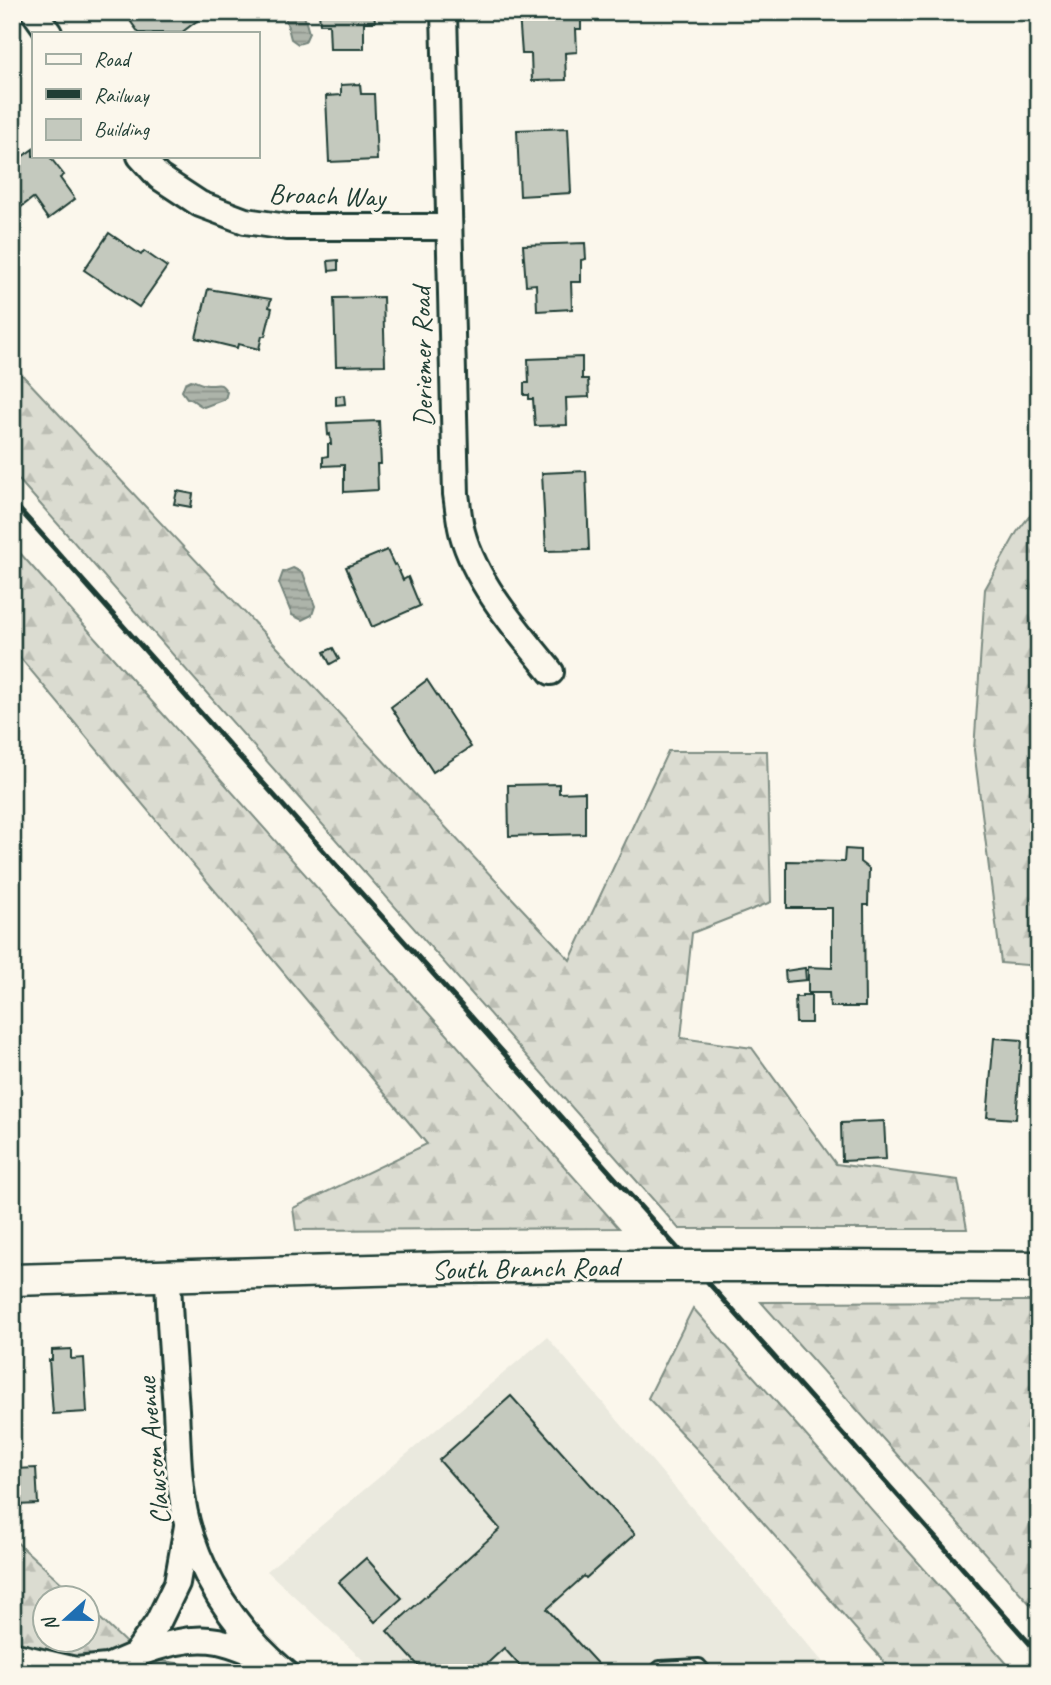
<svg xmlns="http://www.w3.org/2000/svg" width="1051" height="1685" font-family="Caveat,sans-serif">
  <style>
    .built { fill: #eae9de }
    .forest { fill: url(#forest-firs); stroke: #7d8c82; stroke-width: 2 }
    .water { fill: url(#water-rules); stroke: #74847b; stroke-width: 2 }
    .building { fill: #c4c9be; stroke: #1f3d34; stroke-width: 2 }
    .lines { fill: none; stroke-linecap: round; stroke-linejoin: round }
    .service-casing { stroke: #1f3d34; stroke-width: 18 }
    .minor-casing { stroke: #1f3d34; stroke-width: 30 }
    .tertiary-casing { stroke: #1f3d34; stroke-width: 35 }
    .service { stroke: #fbf7ec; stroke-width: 12 }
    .minor { stroke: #fbf7ec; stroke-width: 24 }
    .tertiary { stroke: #fbf7ec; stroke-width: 30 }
    .rail { stroke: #1f3d34; stroke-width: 5 }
    .tertiary-bridge-casing { stroke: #1f3d34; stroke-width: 35; stroke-linecap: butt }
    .tertiary-bridge { stroke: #fbf7ec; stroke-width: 30 }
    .labels { text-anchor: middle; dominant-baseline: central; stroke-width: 6; stroke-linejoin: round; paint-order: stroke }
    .street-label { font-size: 28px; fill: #1f3d34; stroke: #fbf7ec }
  </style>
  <defs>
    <pattern id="forest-firs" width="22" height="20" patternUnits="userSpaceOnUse" patternTransform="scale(1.75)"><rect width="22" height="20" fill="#dbdcd1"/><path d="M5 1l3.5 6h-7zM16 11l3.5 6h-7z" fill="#bcbeb4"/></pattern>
    <pattern id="water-rules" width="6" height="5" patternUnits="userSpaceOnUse" patternTransform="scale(1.75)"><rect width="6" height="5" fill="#adb4aa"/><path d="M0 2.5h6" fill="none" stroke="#8c948b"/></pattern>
  </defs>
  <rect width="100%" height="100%" fill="#fbf7ec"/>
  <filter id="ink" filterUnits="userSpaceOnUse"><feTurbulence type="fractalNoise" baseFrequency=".0143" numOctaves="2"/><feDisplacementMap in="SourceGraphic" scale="14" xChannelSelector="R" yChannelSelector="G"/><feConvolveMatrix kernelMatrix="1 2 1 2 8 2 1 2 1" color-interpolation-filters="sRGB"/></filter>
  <g filter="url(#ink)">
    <polygon class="built" points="547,1337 832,1673 377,1673 267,1571"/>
    <g class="forest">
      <polygon points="12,364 570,960 668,751 767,751 771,902 692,933 681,1038 752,1048 836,1164 958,1180 967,1229 679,1229 12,472"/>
      <polygon points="1039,504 1039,966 1001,963 974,750 985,589 1017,532"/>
      <polygon points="12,544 619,1228 296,1230 293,1208 427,1144 12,648"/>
      <polygon points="1039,1301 1039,1614 761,1302"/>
      <polygon points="693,1308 957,1606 1015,1673 894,1673 726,1480 648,1398"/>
      <polygon points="12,1538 77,1597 46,1598 46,1640 88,1640 88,1607 142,1658 225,1670 228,1673 12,1673"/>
    </g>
    <g class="water">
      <polygon points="284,12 303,12 309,33 305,42 298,44 291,39"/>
      <path d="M 191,380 C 196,381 202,385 208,385 C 219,386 219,380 227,392 L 225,399 L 204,407 C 197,405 194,399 187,398 L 182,391 L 185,383 Z"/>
      <polygon points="293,568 303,573 315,606 312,615 302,620 292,615 279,583 283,572"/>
    </g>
    <g class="building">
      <polygon points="129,12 192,12 198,20 181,33 139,33 131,22 134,19"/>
      <polygon points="319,12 374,12 375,22 364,22 364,49 330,49 329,24 320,24"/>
      <polygon points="581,12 581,29 576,29 577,52 565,53 566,80 532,81 531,54 522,54 519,14"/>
      <polygon points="360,84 361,94 374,94 377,160 329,162 326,96 341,95 341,85"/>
      <polygon points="568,128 571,193 520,196 517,130"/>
      <polygon points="33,149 33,156 49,156 64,175 60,178 75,199 48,219 33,198 16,211 12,205 12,164"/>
      <polygon points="109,233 141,255 144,251 167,267 139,307 84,270"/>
      <polygon points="585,243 586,259 581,260 581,282 571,282 572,309 537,311 536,284 526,285 523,245"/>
      <polygon points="338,260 338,270 329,271 328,261"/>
      <polygon points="208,289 271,299 269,307 272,308 265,336 262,336 259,349 238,344 237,348 196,338"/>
      <polygon points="383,297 385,365 336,366 334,298"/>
      <polygon points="582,357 582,379 588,379 589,397 566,398 567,425 535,426 533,399 529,399 529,395 524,395 524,383 529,383 528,359"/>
      <polygon points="344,395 345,404 336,405 336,396"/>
      <polygon points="379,421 381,464 377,464 378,490 344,492 344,465 323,466 323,457 328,456 328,444 331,444 330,434 328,435 327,423"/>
      <polygon points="586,471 589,550 546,551 542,473"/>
      <polygon points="177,491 193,494 191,507 174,504"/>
      <polygon points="387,550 394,565 396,564 403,580 408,577 420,606 372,627 346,567"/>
      <polygon points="333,648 339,659 330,664 324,652"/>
      <polygon points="427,680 471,747 433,772 391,707"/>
      <polygon points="559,784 559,793 585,792 585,834 509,836 508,785"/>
      <polygon points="845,849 860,850 860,862 869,869 868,905 864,905 865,1007 830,1007 829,993 808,993 808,967 832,968 832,908 787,908 787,861 844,862"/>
      <polygon points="805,968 806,980 786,982 785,971"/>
      <polygon points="802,995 811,995 811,1023 796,1023 795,997 802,997"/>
      <polygon points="994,1038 1022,1040 1016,1119 987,1117"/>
      <polygon points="884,1121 886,1159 842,1161 841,1123"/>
      <polygon points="71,1349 71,1359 84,1358 87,1412 53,1414 49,1360 52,1360 52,1350"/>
      <polygon points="511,1396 635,1534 586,1578 584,1576 547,1609 603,1670 600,1673 526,1673 504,1648 477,1673 425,1673 387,1631 500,1529 439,1460"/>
      <polygon points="36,1468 38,1504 17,1505 15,1469"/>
      <polygon points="366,1558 402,1598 375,1622 339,1582"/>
    </g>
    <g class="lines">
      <g class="service-casing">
        <polyline id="service" points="655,1673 660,1668 699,1666 705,1673"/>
      </g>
      <g class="minor-casing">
        <g id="minor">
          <polyline points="34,12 49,33"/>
          <path d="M 444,12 L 456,494 C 458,507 459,520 462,532 C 476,584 518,631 551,672"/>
          <polyline points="140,156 159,177 200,204 245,221 287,227 449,227"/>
          <path d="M 168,1276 C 169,1321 173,1365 176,1410 C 178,1447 178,1486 187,1522 C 203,1582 239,1633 286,1673"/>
          <polyline points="12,1655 76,1670 107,1667 135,1655 158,1622 177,1583 187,1526"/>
          <path d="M 135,1655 C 162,1645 189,1636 218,1641 C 234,1644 250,1652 266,1657"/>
        </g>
      </g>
      <g class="tertiary-casing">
        <g id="tertiary">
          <polyline points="831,1266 1039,1267"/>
          <polyline points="12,1280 445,1268 585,1266"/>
        </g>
      </g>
      <use href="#service" class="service"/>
      <use href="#minor" class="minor"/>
      <use href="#tertiary" class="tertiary"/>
      <polyline class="rail" points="12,501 1039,1654"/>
      <g class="tertiary-bridge-casing">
        <polyline id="tertiary-bridge" points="585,1266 831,1266"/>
      </g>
      <use href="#tertiary-bridge" class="tertiary-bridge"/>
    </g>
  </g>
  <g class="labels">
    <g class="street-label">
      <text transform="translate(327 195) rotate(2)">Broach Way</text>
      <text transform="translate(422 357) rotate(-91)">Deriemer Road</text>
      <text transform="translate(525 1268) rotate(-1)">South Branch Road</text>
      <text transform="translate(153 1451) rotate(-96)">Clawson Avenue</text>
    </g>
  </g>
  <rect width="1051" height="1685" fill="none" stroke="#fbf7ec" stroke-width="42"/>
  <rect x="21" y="21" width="1009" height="1643" fill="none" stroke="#1f3d34" stroke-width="2.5" filter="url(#ink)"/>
  <rect x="32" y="32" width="228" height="126" fill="#fbf7ec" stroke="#a3ada2" stroke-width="2"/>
  <rect x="46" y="54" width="35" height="10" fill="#fbf7ec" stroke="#a3ada2" stroke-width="2"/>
  <text x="94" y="66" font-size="21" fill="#1f3d34">Road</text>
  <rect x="46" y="89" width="35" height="10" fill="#1f3d34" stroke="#a3ada2" stroke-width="2"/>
  <text x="94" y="102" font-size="21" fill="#1f3d34">Railway</text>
  <rect x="46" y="119" width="35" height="21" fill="#c4c9be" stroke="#a3ada2" stroke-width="2"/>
  <text x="94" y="136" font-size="21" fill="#1f3d34">Building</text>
  <g transform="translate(66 1619) rotate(249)"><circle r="33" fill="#fbf7ec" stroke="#a3ada2" stroke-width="2"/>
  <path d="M0-5L12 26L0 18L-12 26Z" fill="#1f6fb2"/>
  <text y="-10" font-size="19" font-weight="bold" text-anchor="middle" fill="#1f3d34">N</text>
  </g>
</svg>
